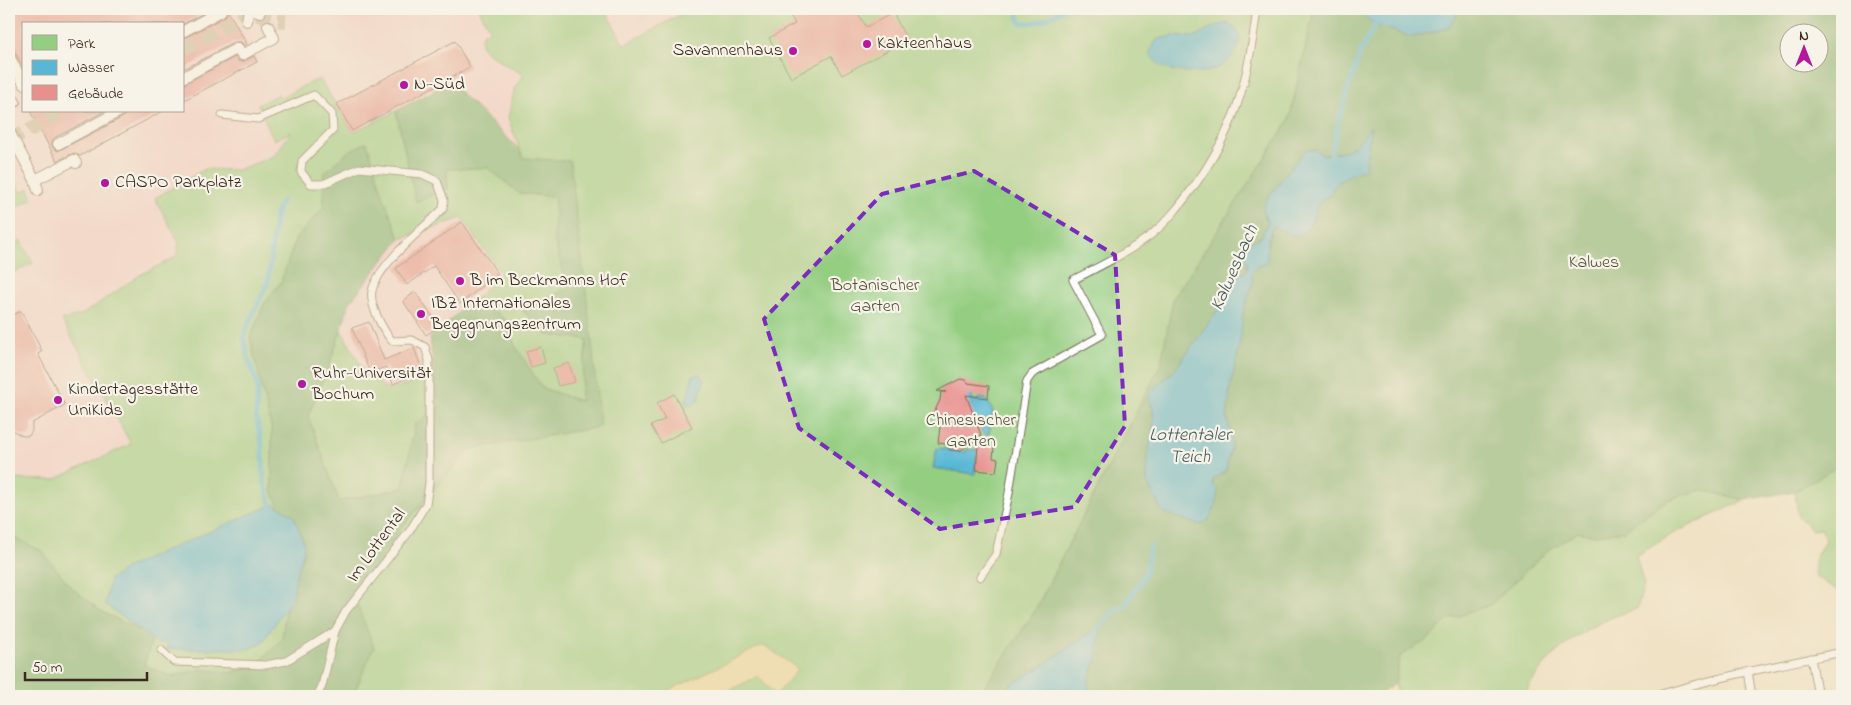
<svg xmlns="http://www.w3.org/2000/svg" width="1851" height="705" font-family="'Indie Flower',sans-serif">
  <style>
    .built { fill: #f7cfd1; fill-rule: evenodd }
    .green { fill: #94ce81; stroke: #687c50 }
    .forest { fill: #77b16f; stroke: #596e46; fill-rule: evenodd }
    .sand { fill: #eeda9e; stroke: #94825e }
    .water { fill: #57b7d5; stroke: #49707a }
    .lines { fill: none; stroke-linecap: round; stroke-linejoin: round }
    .stream { stroke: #57b7d5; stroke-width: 5 }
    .building { fill: #e8908e }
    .minor-tunnel { stroke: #ccbda4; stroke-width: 14; stroke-dasharray: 14 7; stroke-linecap: butt }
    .service-casing { stroke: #7a6a58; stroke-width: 9 }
    .pedestrian-casing { stroke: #7a6a58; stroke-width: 12 }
    .service { stroke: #fff; stroke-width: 7 }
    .pedestrian { stroke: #fff; stroke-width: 10 }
    .marked { fill: none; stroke: #7b2cbf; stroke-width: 4; stroke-dasharray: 10 6; stroke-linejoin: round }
    .poi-dot { fill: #b5179e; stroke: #f7f3e8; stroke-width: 2 }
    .labels { text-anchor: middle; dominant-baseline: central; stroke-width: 4.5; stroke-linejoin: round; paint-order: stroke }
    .poi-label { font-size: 18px; fill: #3b2a1e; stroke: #f7f3e8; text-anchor: start }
    .park-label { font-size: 18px; fill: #515337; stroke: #f7f3e8 }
    .street-label { font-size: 18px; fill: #3b2a1e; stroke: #f7f3e8 }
    .water-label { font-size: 19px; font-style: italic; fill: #455b5e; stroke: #f7f3e8 }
  </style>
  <rect width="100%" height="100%" fill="#f7f3e8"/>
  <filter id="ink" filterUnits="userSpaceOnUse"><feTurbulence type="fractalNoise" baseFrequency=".02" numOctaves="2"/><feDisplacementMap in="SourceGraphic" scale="10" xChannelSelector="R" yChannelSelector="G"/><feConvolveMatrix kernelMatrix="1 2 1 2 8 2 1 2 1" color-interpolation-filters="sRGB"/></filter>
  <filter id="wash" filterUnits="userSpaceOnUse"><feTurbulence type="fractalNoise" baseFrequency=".0096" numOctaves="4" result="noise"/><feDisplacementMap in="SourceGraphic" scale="20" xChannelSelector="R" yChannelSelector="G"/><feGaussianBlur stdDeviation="1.12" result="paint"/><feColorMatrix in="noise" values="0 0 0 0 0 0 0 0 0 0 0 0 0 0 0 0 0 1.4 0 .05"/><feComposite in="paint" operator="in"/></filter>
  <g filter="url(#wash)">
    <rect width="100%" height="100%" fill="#f0e2c5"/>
    <g class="built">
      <path d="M 9,9 L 479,9 L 490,30 L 481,45 L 487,51 L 524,75 L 570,161 L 600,427 L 470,449 L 401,528 L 354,597 L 9,696 ZM 24,24 L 184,24 L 184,111 L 24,111 Z"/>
      <polygon points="605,9 691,9 624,45"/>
    </g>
    <g class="green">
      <path d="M 479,9 L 605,9 L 624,45 L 691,9 L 1314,9 L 1289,121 L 1173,299 L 1161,364 L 991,696 L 358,696 L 355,690 L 374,647 L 353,597 L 401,528 L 470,449 L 600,427 L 570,162 L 523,158 L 508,118 L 515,87 L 524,75 C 514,69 486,55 481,44 C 480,41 481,36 483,33 L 490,30 Z"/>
      <polygon points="320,79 353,132 396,111 416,201 448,189 447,169 488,168 519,193 555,197 554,239 568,288 547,335 587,339 580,401 542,388 514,344 508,322 477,297 501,273 462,218 400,239 385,201 324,173 324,207 296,238 281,282 264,304 250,338 272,430 272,491 298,551 286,607 282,640 259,662 232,673 202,669 171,676 144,665 153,637 102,612 71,587 42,552 9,535 9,479 54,480 131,444 62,320 83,314 140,275 176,257 179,243 155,198 205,169 237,170 274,156 291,132 274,140 258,105 278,94 281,98 309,83"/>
      <polygon points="9,168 21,192 29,188 33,199 9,210"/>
      <polygon points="20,240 33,263 9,275 9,253"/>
      <polygon points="341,330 365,373 388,390 438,376 438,409 415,424 403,488 339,501 308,416 329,366"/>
      <polygon points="1842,464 1842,593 1816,577 1814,560 1825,540 1822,529 1812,530 1798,516 1795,491"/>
      <path d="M 1701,490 L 1745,500 L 1674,533 L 1636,556 L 1644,585 L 1637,609 C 1589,622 1546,651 1524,696 L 1398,696 L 1395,684 L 1400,656 L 1427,640 L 1448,620 L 1490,605 L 1547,551 L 1578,532 L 1596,535 L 1623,531 L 1667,500 Z"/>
    </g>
    <g class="forest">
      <path d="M 1314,9 L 1367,9 L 1362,13 L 1412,37 L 1448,28 L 1456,17 L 1457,9 L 1842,9 L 1842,464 L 1795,491 L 1745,500 L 1701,490 L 1667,500 L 1624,531 L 1596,535 L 1578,532 L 1547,551 L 1490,605 L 1448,620 L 1427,640 L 1400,656 L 1395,684 L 1377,696 L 1087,696 L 1089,679 L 1096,662 L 1099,626 L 1039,668 L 1011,685 L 997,696 L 978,696 L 1035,611 L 1161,364 L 1173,299 L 1289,121 ZM 1788,32 L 1818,32 L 1818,62 L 1788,62 ZM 1370,128 L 1365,169 L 1352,173 L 1333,186 L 1330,195 C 1319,200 1315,207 1314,219 L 1294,236 L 1273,226 L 1268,239 L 1267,263 L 1257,266 L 1251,274 L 1253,282 L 1243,313 L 1240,342 L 1230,390 L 1227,419 L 1232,443 L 1225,472 L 1213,479 L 1213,485 L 1162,512 L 1147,482 L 1148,452 L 1154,423 L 1151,391 L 1174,371 L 1230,293 L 1238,275 L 1246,273 L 1249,244 L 1261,236 L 1268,223 L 1263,211 L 1266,200 L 1305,150 L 1316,150 L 1323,155 C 1350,150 1354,152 1370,128 Z"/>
      <polygon points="449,82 519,149 523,158 570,161 592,341 600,427 470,449 401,528 354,597 374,647 355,690 358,696 9,696 9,535 42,551 71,587 102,612 153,637 144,665 171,676 202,669 232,673 259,662 282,639 286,607 298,551 272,491 272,430 250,338 264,304 281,282 296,238 324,207 324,173 349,151 367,142 385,201 400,239 350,302 329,366 308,416 339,501 403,488 415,424 438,408 430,337 477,297 508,322 514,344 542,388 580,401 587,339 546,335 523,311 568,288 554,239 555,197 519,193 488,168 447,169 448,189 416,202 396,111"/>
    </g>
    <polygon class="sand" points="761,646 767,647 798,669 776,695 758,676 718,696 662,696 664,693"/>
    <g class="water">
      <polygon points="1367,9 1457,9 1456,17 1448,28 1412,37 1375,25 1361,13"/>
      <path d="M 1227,23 C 1256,37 1230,66 1209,71 C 1198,74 1173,72 1163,67 C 1158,65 1153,58 1149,54 L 1157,39 L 1173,36 L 1196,37 L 1213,27 Z"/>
      <path d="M 1371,126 L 1365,169 C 1351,174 1335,180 1330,195 C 1309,204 1319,221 1305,231 C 1302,233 1297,234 1294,236 L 1273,226 L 1268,239 L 1267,263 L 1257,266 L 1251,274 L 1253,282 L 1243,313 L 1240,342 L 1230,390 L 1227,419 L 1232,442 L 1225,472 L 1213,479 L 1213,485 L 1218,490 L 1216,505 L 1208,521 L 1199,525 L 1162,512 L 1147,482 L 1148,452 L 1154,423 L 1153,409 L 1149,398 L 1151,391 L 1174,371 L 1230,293 L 1238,274 L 1246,272 L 1248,263 L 1243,254 L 1249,244 L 1262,236 L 1268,223 L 1263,211 L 1266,200 L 1305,150 L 1316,150 L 1323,155 C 1351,150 1354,151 1371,126 Z"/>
      <polygon points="700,374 704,381 698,401 688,406 686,401 693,375"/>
      <polygon points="973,393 972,400 978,401 978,398 986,399 993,411 989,434 983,434 980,427 974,429 973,444 965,443 945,397"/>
      <polygon points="937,448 966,452 967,449 988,452 977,456 975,474 933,468"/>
      <polygon points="274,504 294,516 303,541 304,550 296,576 293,597 261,644 248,649 166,649 168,644 161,642 160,645 105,604 110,579 130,566"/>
      <polygon points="1100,626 1101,631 1096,662 1089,679 1087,696 997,696 1011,685 1039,668"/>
    </g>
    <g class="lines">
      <g class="stream">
        <path d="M 1019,9 L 1018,17 L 1021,23 C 1037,24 1050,19 1063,9"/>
        <polyline points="1330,158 1340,116 1360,53 1375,25 1379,22"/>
        <polyline points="273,511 264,482 262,445 256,416 258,386 248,358 244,339 246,329 268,282 275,218 281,201"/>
        <polyline points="1097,630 1113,612 1126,605 1136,589 1146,572 1150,546"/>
      </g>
    </g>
    <g id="blocks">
      <g class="building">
        <polygon points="9,9 211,9 183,24 24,24 24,69 15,52 9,49"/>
        <polygon points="227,9 247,44 245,46 241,42 235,42 184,69 184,38 224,17 227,14"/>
        <polygon points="787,9 856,9 866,27 893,13 907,40 842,75 831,56 791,78 769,38 795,24"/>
        <polygon points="455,41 470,67 352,131 337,104"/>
        <polygon points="254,56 257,62 184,100 184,84 235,57 238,61 242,62"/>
        <polygon points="30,111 105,111 54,138 52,141 52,147 58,151 123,117 127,111 163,111 80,156 74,153 57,161"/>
        <polygon points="462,222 498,274 460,304 434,266 407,285 396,268"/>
        <polygon points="415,292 439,326 426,335 403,301"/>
        <polygon points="21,311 42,351 38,354 65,405 32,423 32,431 29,436 23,436 9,429 9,317"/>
        <polygon points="369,322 384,360 414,348 423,372 393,384 386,367 370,373 352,328"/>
        <polygon points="541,347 545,363 531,367 526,351"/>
        <polygon points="569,363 575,382 558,386 553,368"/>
        <polygon points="960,379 966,380 968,383 989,386 988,398 966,395 981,435 960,451 950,450 946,444 938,443 941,419 934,413 940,400 941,392 946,392 937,391"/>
        <polygon points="674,394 692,427 661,443 651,426 665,419 657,403"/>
        <polygon points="978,445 994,447 993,458 998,459 996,472 976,470"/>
      </g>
    </g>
  </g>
  <g filter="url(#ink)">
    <use href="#blocks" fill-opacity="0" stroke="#7a6a58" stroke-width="1"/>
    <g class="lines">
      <g class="minor-tunnel">
        <polyline points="184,49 253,12 269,20 286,21"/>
        <polyline points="9,139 28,131 66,111"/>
      </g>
      <g class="service-casing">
        <g id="service">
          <path d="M 222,115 L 258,119 L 314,95 L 332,114 L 333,130 L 302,161 L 301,172 L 311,184 L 323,184 L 359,168 L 422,174 L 437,181 L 444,200 L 443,209 C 423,228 378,265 372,291 C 369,305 383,330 392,341 L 412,340 L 425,347 L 429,360 L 429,483 L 426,504 L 409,532 L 346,611 L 335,631 L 322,686 L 317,696"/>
          <path d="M 980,577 L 996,554 L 1009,493 L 1027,381 L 1032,374 L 1102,335 L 1073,280 C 1100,266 1128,253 1152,234 C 1168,221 1180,205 1192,189 C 1236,129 1248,81 1257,9"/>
          <polyline points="161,650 174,662 266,665 286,661 335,631"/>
          <polyline points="1811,658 1818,696"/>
          <polyline points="1748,671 1752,696"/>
          <path d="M 1655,696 C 1717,677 1779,665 1842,652"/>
        </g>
      </g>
      <g class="pedestrian-casing">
        <g id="pedestrian">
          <polyline points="250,9 260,12"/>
          <polyline points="247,21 249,9"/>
          <polyline points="184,31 221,11 220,9"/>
          <polyline points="9,56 24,84"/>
          <polyline points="184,77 238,48 242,55 274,38 268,26"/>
          <polyline points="9,96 12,97 15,102"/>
          <polyline points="9,131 35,180 38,190"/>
          <polyline points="58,144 120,111"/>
          <polyline points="35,180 74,160 76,163"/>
        </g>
      </g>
      <use href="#service" class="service"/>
      <use href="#pedestrian" class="pedestrian"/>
    </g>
  </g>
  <path d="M0 0H1851V705H0ZM 974,171 L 1115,255 L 1125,426 L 1074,507 L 940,529 L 799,428 L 764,319 L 882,194 Z" fill="#f0e2c5" fill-opacity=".55" fill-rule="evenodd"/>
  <path class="marked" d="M 974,171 L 1115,255 L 1125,426 L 1074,507 L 940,529 L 799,428 L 764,319 L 882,194 Z"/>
  <g class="poi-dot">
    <circle cx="867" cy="44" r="5"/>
    <circle cx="793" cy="51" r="5"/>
    <circle cx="404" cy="85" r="5"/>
    <circle cx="105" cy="183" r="5"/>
    <circle cx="460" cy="281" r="5"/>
    <circle cx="421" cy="314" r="5"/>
    <circle cx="302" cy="384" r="5"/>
    <circle cx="58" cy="400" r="5"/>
  </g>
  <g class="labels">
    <g class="poi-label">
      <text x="877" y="44">Kakteenhaus</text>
      <text x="783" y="51" text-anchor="end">Savannenhaus</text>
      <text x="414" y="85">N-Süd</text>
      <text x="115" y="183">CASPO Parkplatz</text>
      <text x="470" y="281">B im Beckmanns Hof</text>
      <text x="431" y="304">IBZ Internationales<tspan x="431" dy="21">Begegnungszentrum</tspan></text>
      <text x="312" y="374">Ruhr-Universität<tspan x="312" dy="21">Bochum</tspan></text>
      <text x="68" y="390">Kindertagesstätte<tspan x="68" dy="21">UniKids</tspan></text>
    </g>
    <g class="park-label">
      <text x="1594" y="263">Kalwes</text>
      <text x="875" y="286">Botanischer<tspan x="875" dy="21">Garten</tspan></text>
      <text x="971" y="421">Chinesischer<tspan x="971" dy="21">Garten</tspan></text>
    </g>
    <g class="street-label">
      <text transform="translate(377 546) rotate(-54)">Im Lottental</text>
    </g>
    <g class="water-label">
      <text transform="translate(1235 268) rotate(-66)">Kalwesbach</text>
      <text x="1190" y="435">Lottentaler<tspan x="1190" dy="22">Teich</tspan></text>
    </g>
  </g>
  <rect width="1851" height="705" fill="none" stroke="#f7f3e8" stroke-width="30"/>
  <rect x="22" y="22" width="162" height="90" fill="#f7f3e8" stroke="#aca397"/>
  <rect x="32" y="35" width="25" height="15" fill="#94ce81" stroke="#aca397"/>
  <text x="68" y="48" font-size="15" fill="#3b2a1e">Park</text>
  <rect x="32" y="60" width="25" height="15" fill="#57b7d5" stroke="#aca397"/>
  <text x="68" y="72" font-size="15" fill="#3b2a1e">Wasser</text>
  <rect x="32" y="85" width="25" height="15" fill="#e8908e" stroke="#aca397"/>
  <text x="68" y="98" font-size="15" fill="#3b2a1e">Gebäude</text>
  <g transform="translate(1804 48)"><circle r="24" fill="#f7f3e8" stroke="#aca397"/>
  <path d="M0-4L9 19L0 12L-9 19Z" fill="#b5179e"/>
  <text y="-8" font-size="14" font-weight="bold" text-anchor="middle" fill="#3b2a1e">N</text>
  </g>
  <path d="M25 672v8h122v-8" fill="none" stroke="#3b2a1e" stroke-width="2.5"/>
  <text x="32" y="672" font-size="15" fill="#3b2a1e" stroke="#f7f3e8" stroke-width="4" paint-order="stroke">50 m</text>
</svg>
